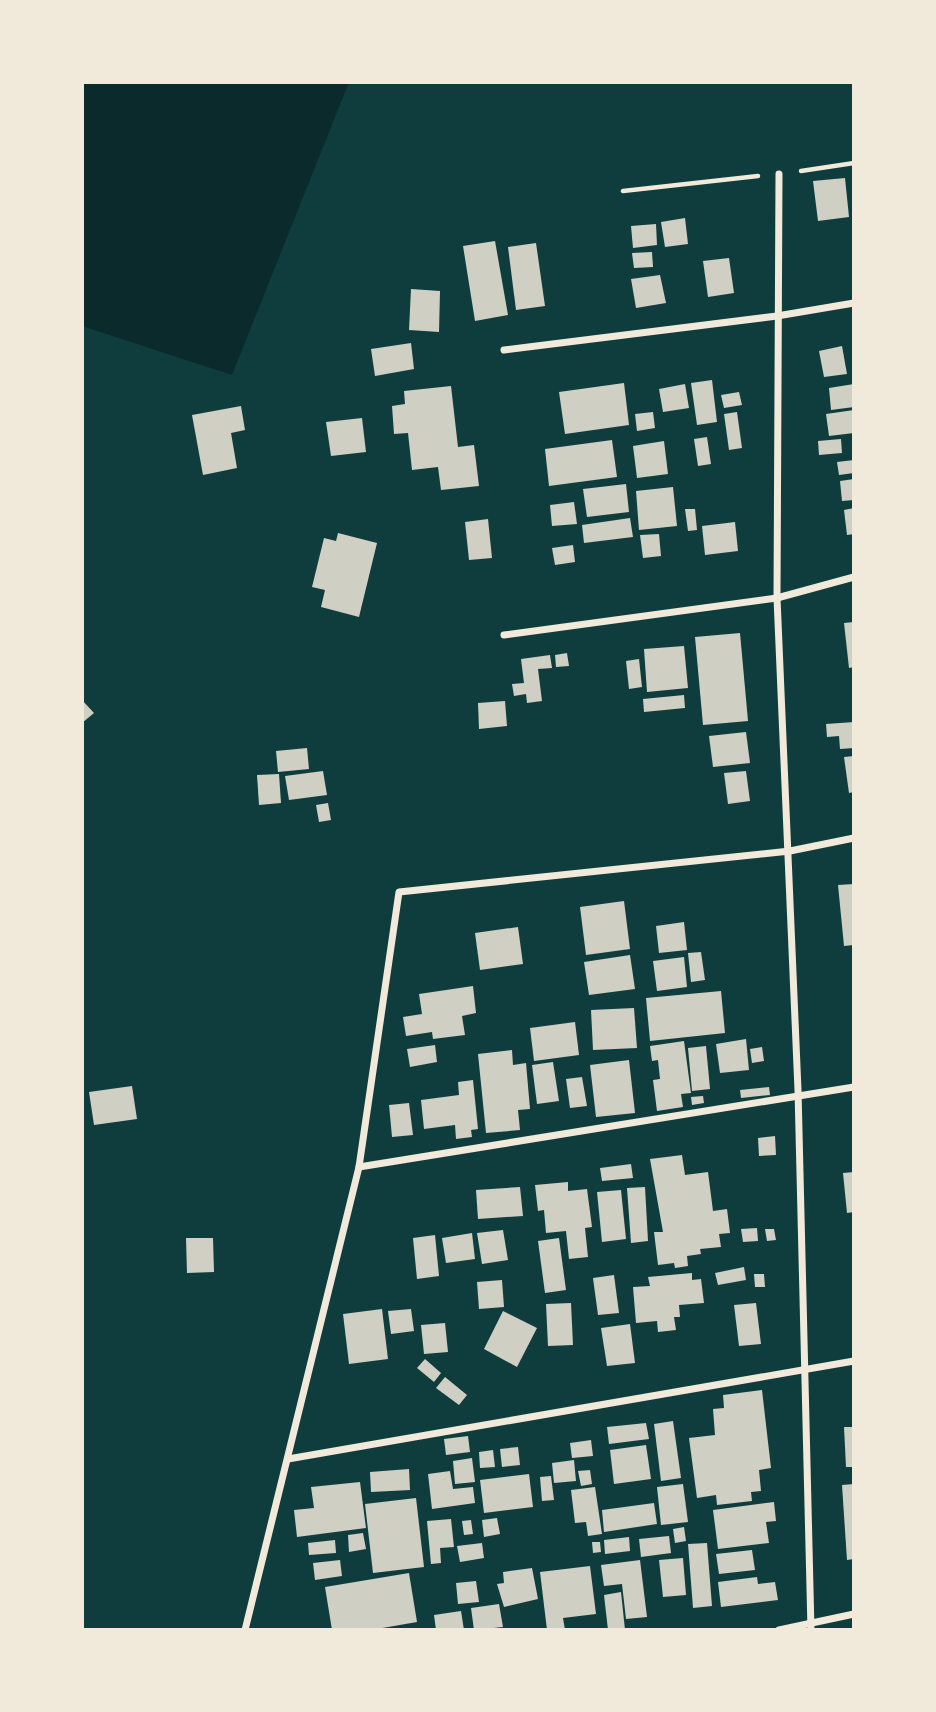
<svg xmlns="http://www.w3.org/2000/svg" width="936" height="1712" font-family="Karla,sans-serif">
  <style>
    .water { fill: #0a2a2b }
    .building { fill: #cfcfc3 }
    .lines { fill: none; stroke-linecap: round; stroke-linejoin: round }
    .path { stroke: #f1e9da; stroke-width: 4.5 }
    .minor { stroke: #f1e9da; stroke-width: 7 }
  </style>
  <rect width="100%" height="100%" fill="#0f3d3e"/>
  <polygon class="water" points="82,82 349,82 232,375 82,326"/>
  <g class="building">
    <polygon points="845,178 849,217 818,221 813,181"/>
    <polygon points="685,218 688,244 665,247 661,222"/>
    <polygon points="656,224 657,245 633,248 631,226"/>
    <polygon points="495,241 508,315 475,321 463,246"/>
    <polygon points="536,243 545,306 516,310 508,247"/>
    <polygon points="652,252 653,267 634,268 632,253"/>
    <polygon points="729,258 734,293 708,297 703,261"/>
    <polygon points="660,275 666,303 636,308 631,279"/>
    <polygon points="411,289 440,291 439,332 409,330"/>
    <polygon points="411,343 414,369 375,376 371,349"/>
    <polygon points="842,346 847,374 824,377 819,351"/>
    <polygon points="712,380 717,422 697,425 691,383"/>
    <polygon points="624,383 629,425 565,434 559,392"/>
    <polygon points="685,384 689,408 663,412 659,389"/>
    <polygon points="854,384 854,407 831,410 829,388"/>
    <polygon points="451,386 458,447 474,445 479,486 441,490 438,467 412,470 408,433 394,434 392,406 405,404 404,391"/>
    <polygon points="739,392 742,405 724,408 721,395"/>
    <polygon points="241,406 245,430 231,433 237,468 203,475 192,415"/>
    <polygon points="854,410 854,433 829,436 826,414"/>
    <polygon points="653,412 655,428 637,431 635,414"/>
    <polygon points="737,412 742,448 729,450 724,414"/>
    <polygon points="362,418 366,452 331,456 326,422"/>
    <polygon points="707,437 711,464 698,466 694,439"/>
    <polygon points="841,439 842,453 819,455 818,441"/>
    <polygon points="612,440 617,477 549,486 545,449"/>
    <polygon points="664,441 668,474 637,478 633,446"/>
    <polygon points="854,460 854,473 839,475 837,462"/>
    <polygon points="854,479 854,500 842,501 840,481"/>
    <polygon points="626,484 629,512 587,517 583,489"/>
    <polygon points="673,487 677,526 639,530 636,491"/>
    <polygon points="574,502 577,524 552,526 550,505"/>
    <polygon points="854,508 854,534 847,535 844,510"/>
    <polygon points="685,509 695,509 697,530 688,531"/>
    <polygon points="630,518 633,537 584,543 582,525"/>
    <polygon points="488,519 492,558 469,560 465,522"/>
    <polygon points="735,522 738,551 705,555 702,526"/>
    <polygon points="338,533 377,543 359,617 321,607 325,590 312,587 324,538 336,541"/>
    <polygon points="659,534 661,556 643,558 640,535"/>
    <polygon points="573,545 575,562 555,565 552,548"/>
    <polygon points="854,622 854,667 849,668 844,623"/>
    <polygon points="740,633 748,721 703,725 695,637"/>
    <polygon points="684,646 688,688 647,692 644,649"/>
    <polygon points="567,653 569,666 556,667 555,655"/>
    <polygon points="550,655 552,668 538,669 542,701 527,703 526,694 514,696 512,684 524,683 521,659"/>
    <polygon points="639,659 642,687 629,689 626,661"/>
    <polygon points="684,695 685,708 644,712 643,699"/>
    <polygon points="82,700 94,713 82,723"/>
    <polygon points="505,701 507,726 479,729 478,703"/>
    <polygon points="854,722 854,748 840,749 839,736 827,737 826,724"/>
    <polygon points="746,732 750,763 713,767 709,736"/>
    <polygon points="307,748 309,769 278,772 276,751"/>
    <polygon points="854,756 854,792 849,793 844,757"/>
    <polygon points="323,771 327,795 289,800 285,776"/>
    <polygon points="746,771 750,801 728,804 724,773"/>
    <polygon points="279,774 281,803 259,805 257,775"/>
    <polygon points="328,803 331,820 319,822 316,805"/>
    <polygon points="854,884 854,945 844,946 838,885"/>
    <polygon points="624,901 630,949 586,955 580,907"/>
    <polygon points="684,922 687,950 659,953 656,926"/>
    <polygon points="518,927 523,964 480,970 475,933"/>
    <polygon points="701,952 705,980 691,982 688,953"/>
    <polygon points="630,955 635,989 589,995 584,962"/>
    <polygon points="684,957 687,987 657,991 653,961"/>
    <polygon points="473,986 476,1013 462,1016 465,1035 433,1039 432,1032 406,1036 403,1017 422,1014 419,994"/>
    <polygon points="721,991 725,1033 650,1041 646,998"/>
    <polygon points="634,1008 637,1048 593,1050 591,1010"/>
    <polygon points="575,1022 579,1055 534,1061 530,1028"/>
    <polygon points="746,1039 749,1070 720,1073 716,1044"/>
    <polygon points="684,1041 691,1093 681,1094 683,1107 657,1111 653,1080 660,1079 658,1060 652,1061 650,1046"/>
    <polygon points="435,1045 437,1062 410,1067 407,1049"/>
    <polygon points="706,1046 710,1089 692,1091 688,1048"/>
    <polygon points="762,1047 764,1061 752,1063 750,1049"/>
    <polygon points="512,1050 513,1065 526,1063 530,1109 518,1110 520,1130 486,1133 478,1054"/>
    <polygon points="629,1060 635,1113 596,1117 590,1065"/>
    <polygon points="553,1062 559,1101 537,1104 532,1065"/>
    <polygon points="582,1077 587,1106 570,1108 566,1079"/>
    <polygon points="473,1080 478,1129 471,1130 472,1137 456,1139 455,1125 424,1129 421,1100 459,1095 458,1082"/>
    <polygon points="132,1086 137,1119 94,1125 89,1092"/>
    <polygon points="769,1087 770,1095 741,1098 740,1090"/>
    <polygon points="703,1096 704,1103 692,1105 691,1097"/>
    <polygon points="409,1103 413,1135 392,1137 389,1105"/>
    <polygon points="775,1136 776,1155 759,1156 758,1138"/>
    <polygon points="682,1155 685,1175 708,1172 713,1211 727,1209 730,1233 719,1234 721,1247 700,1249 701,1254 687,1256 688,1266 675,1268 674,1263 658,1265 654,1232 663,1232 650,1159"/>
    <polygon points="631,1164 633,1178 602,1181 600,1168"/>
    <polygon points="854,1172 854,1212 847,1213 843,1173"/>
    <polygon points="568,1182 568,1191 587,1189 592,1227 585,1228 588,1257 569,1259 566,1231 546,1233 544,1210 538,1211 535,1185"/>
    <polygon points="520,1187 523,1216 478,1219 476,1190"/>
    <polygon points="645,1187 648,1241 631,1243 627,1188"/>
    <polygon points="621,1190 626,1239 602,1242 597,1192"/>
    <polygon points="757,1228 758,1241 743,1242 741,1229"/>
    <polygon points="765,1229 774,1229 776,1240 767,1241"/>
    <polygon points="503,1230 508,1260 482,1264 477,1233"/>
    <polygon points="472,1233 475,1259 446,1263 442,1238"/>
    <polygon points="435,1235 439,1276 417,1279 413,1238"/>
    <polygon points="186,1238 213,1238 214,1272 187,1273"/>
    <polygon points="559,1238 566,1290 545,1293 538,1241"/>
    <polygon points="744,1267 746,1280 718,1285 715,1273"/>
    <polygon points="692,1273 692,1280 701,1279 704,1303 679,1305 680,1317 674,1317 676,1330 658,1332 657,1321 636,1323 633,1287 650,1286 648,1277"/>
    <polygon points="754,1274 764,1274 765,1287 755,1287"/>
    <polygon points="614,1275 619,1313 598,1315 593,1278"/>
    <polygon points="502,1280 504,1307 479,1309 477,1282"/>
    <polygon points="571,1303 573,1345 548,1346 546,1304"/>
    <polygon points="756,1303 761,1344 739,1346 734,1305"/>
    <polygon points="382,1309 388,1359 349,1364 343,1314"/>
    <polygon points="411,1309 414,1331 391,1334 388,1311"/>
    <polygon points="503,1311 537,1328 517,1367 484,1349"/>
    <polygon points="445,1323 448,1352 424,1354 421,1325"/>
    <polygon points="630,1324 635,1363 607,1366 601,1328"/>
    <polygon points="425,1359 441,1373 434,1382 417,1368"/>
    <polygon points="445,1377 467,1395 459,1405 436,1388"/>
    <polygon points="762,1390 771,1468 759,1470 761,1491 751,1492 752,1501 717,1505 716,1495 697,1498 689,1438 715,1435 713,1409 724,1408 723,1395"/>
    <polygon points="673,1421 681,1478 661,1481 654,1424"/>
    <polygon points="646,1423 649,1439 609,1444 607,1427"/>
    <polygon points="844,1427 854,1427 854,1467 846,1467"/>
    <polygon points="468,1436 470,1452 446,1455 444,1439"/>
    <polygon points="591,1440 593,1456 572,1458 570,1443"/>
    <polygon points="646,1445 651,1479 614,1484 610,1450"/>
    <polygon points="518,1447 520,1465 502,1467 500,1449"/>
    <polygon points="493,1450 495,1467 480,1468 479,1452"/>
    <polygon points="472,1458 475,1482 455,1484 453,1461"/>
    <polygon points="574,1460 576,1481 554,1483 552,1463"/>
    <polygon points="409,1469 410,1490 371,1492 370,1472"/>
    <polygon points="590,1470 592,1484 581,1486 578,1471"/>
    <polygon points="450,1471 453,1489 473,1487 475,1503 432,1509 428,1474"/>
    <polygon points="529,1474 533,1507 484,1513 480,1480"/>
    <polygon points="551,1476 554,1500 542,1501 540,1477"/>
    <polygon points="360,1482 366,1528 297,1537 294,1510 314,1508 311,1487"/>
    <polygon points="683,1484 688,1522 661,1525 657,1487"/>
    <polygon points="854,1484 854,1559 847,1560 842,1485"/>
    <polygon points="595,1487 602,1534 588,1536 586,1522 575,1523 571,1490"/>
    <polygon points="416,1498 424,1567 373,1573 365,1504"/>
    <polygon points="774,1502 776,1521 766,1522 769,1543 718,1549 713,1510"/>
    <polygon points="654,1503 657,1524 604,1532 602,1510"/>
    <polygon points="497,1518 500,1534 484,1537 482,1520"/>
    <polygon points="451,1519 454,1547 440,1548 441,1563 431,1564 427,1521"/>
    <polygon points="471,1520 473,1534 464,1535 462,1521"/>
    <polygon points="684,1527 686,1541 675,1543 673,1529"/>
    <polygon points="363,1533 366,1549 349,1552 348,1535"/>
    <polygon points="669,1536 671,1553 641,1557 639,1539"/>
    <polygon points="629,1537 630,1551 605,1554 604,1540"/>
    <polygon points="335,1540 336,1553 309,1555 308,1543"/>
    <polygon points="592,1542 600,1542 601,1552 593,1553"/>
    <polygon points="482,1543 484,1558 460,1562 457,1546"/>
    <polygon points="707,1543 712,1606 693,1608 688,1544"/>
    <polygon points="752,1550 755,1570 719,1574 716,1554"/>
    <polygon points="683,1558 686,1595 663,1597 659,1560"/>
    <polygon points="340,1560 342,1576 315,1580 313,1563"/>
    <polygon points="640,1560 647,1617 626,1619 622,1584 604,1586 601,1565"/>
    <polygon points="590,1566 596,1614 563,1618 565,1630 547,1630 540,1572"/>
    <polygon points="532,1568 538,1599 504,1607 497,1584 504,1583 503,1572"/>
    <polygon points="409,1573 417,1622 371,1630 332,1630 325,1587"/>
    <polygon points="757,1577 758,1584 775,1582 778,1600 721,1607 718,1582"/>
    <polygon points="476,1581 479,1602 458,1604 456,1583"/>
    <polygon points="621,1592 625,1630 608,1630 604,1595"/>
    <polygon points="499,1604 503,1627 474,1630 471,1608"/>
    <polygon points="461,1611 464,1630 436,1630 434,1615"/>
  </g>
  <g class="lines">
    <g class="path">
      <polyline points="801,171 854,163"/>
      <polyline points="623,191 758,176"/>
    </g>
    <g class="minor">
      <polyline points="779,174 777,598 798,1090 811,1630"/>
      <polyline points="504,350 777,316 854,303"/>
      <polyline points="504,635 777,598 854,577"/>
      <polyline points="359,1167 854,1087"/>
      <polyline points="288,1459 854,1361"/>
      <polyline points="245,1630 359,1167 399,892 790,851 854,838"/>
      <polyline points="779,1630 854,1614"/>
    </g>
  </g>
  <rect width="936" height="1712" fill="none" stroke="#f1e9da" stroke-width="168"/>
</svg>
